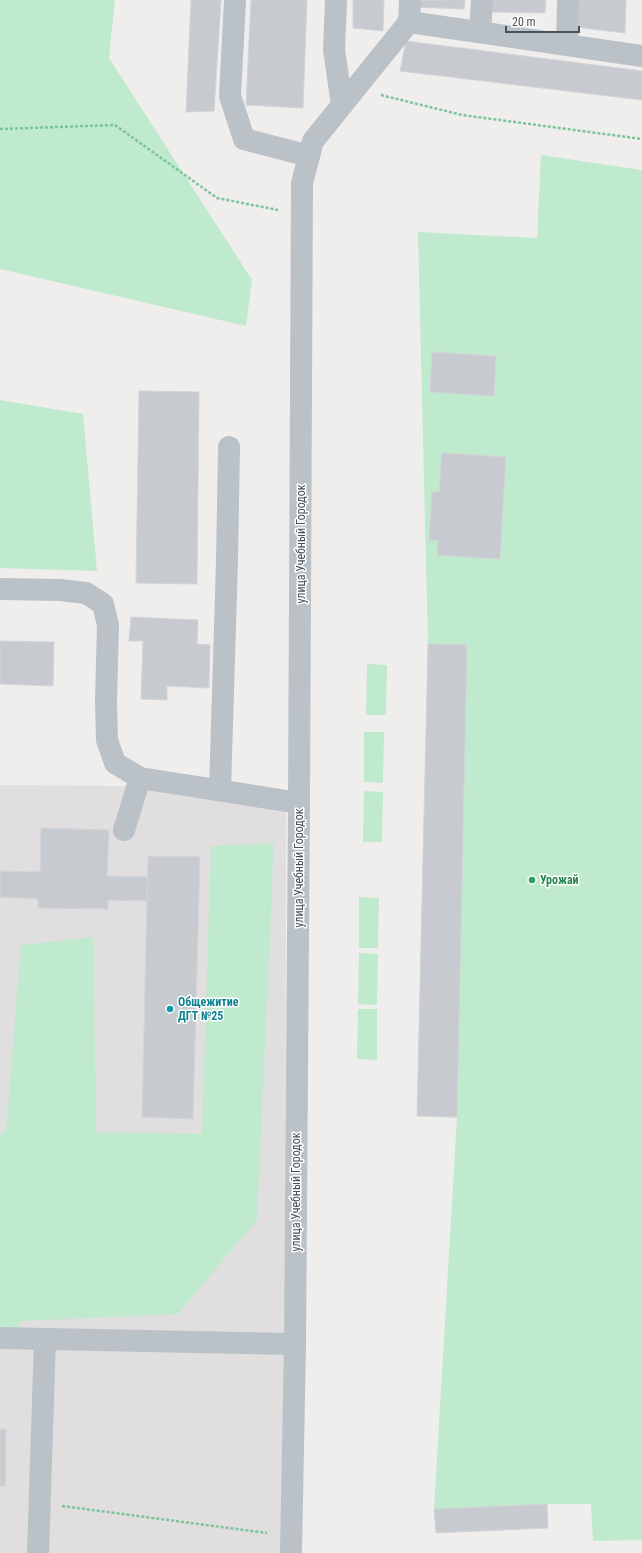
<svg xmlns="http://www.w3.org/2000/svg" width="642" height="1553" font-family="'Roboto Condensed',sans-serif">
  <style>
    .education { fill: #e1dedf }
    .green { fill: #bfeacd }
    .building { fill: #c7cacf; stroke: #d2d4d8 }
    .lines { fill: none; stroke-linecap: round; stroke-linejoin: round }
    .path { stroke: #7bc49b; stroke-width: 2.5; stroke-dasharray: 3 2; stroke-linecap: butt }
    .minor { stroke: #bac2c8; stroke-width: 22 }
    .leisure-dot { fill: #2e9e5b; stroke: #fff; stroke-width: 1.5 }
    .culture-dot { fill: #0f9aa8; stroke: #fff; stroke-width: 1.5 }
    .labels { text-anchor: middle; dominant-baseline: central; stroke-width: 3; stroke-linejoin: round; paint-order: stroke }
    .street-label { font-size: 12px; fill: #475158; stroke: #fff }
    .leisure-label { font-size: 12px; font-weight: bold; fill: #27864d; stroke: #fff; text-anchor: start }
    .culture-label { font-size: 12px; font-weight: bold; fill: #0d838f; stroke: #fff; text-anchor: start }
  </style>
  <rect width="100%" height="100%" fill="#f0eded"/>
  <polygon class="education" points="0,785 127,786 286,811 285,1553 0,1553"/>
  <g class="green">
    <polygon points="0,0 115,0 109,58 252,280 246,326 0,269"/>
    <polygon points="541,155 642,170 642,1540 593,1541 591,1504 547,1504 434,1509 457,1118 417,1116 428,644 418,232 537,238"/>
    <polygon points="0,400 83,414 97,571 0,568"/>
    <polygon points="367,664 387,665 386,715 366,715"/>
    <polygon points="364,732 384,732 383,783 364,782"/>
    <polygon points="364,791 383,792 382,842 363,842"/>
    <polygon points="274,843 257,1220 178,1314 22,1321 0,1349 0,1133 6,1132 21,945 93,937 96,1132 202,1134 211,846"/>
    <polygon points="359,897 379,898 378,948 359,948"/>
    <polygon points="359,953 378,954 377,1005 358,1004"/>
    <polygon points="358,1009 377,1009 377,1060 357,1059"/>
  </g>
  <g class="building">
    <polygon points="191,0 221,0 214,111 186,112"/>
    <polygon points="251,0 307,0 303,108 246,105"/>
    <polygon points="353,0 384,0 383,31 353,28"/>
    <polygon points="414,0 465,0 464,9 413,7"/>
    <polygon points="492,0 546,0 545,13 492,12"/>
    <polygon points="576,0 626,0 625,33 575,27"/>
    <polygon points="406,41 642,71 642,100 400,71"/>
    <polygon points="432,352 496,356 494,396 430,392"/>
    <polygon points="139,391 199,392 197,584 136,583"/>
    <polygon points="442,453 506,457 500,559 437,555 438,541 429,540 432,492 439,492"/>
    <polygon points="131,617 198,620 197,644 210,645 209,688 167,686 167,700 141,699 143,641 129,641"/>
    <polygon points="0,641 54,642 53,686 0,684"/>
    <polygon points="428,644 467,645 457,1117 417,1116"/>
    <polygon points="41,828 109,830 107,876 148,877 147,901 108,900 108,909 38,908 38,899 0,897 0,871 40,872"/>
    <polygon points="148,856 200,857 193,1119 142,1117"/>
    <polygon points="0,1429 6,1429 5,1486 0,1486"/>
    <polygon points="547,1504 548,1528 436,1533 434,1509"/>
  </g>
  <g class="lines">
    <g class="path">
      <polyline points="381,95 462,115 642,139"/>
      <polyline points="0,129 115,125 217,198 278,210"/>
      <polyline points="62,1506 267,1533"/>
    </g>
    <g class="minor">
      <polyline points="235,0 230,96 244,139 309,156"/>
      <polyline points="336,0 334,50 342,105"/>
      <polyline points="409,22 410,0"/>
      <polyline points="480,32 482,0"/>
      <polyline points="567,45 568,0"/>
      <polyline points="0,589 60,590 86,593 103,604 108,625 106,703 107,740 115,763 140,778"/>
      <polyline points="220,790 227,561 229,447"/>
      <polyline points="124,830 140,778 299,803"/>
      <polyline points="0,1338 295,1344"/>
      <polyline points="38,1553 45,1339"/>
      <polyline points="291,1553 295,1344 299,803 302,183 313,141 409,22 642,56"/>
    </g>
  </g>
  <circle class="leisure-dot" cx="532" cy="880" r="4"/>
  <circle class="culture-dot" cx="170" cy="1009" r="4"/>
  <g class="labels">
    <g class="street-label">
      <text transform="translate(301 544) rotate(-90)">улица Учебный Городок</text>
      <text transform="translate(299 868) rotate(-90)">улица Учебный Городок</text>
      <text transform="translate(296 1192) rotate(-90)">улица Учебный Городок</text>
    </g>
    <g class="leisure-label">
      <text x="540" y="880">Урожай</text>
    </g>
    <g class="culture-label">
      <text x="178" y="1002">Общежитие<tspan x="178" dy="14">ДГТ №25</tspan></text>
    </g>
  </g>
  <path d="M506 26v6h73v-6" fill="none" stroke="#475158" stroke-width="2"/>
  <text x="512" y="26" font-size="12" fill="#475158" stroke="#ffffff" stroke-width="3" paint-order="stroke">20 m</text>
</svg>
